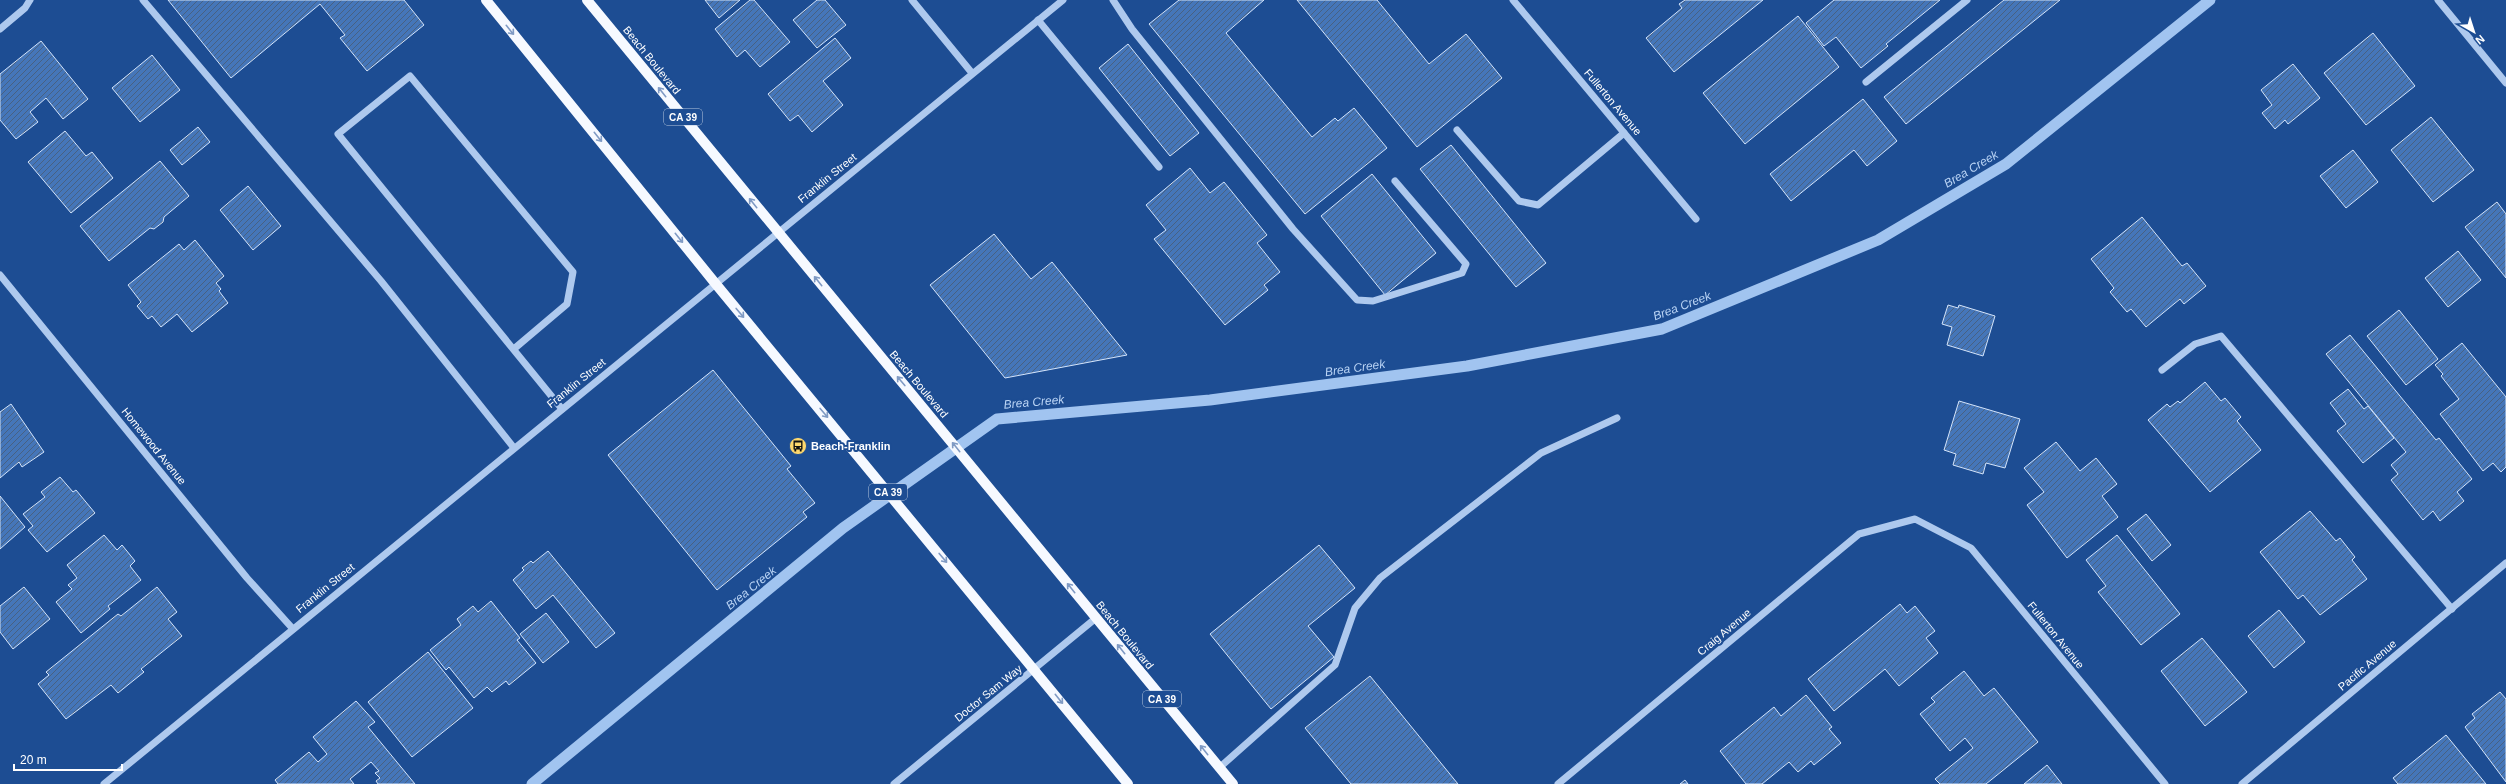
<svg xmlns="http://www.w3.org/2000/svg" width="2506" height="784" font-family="Helvetica,sans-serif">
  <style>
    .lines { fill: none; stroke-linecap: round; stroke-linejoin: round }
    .stream { stroke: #a1c4f0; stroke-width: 11 }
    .building { fill: url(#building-hatch); stroke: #d4e4fa }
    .minor { stroke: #aec9ee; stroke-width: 7 }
    .major { stroke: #f6f9ff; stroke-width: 10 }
    .oneway { stroke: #7f9ac4 }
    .labels { text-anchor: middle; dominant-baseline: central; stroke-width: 4; stroke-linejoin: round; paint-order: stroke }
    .shield { fill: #1d4d93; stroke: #bbcadf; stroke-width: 1 }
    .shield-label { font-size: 10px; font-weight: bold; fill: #fff }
    .street-label { font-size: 11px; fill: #fff; stroke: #1d4d93 }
    .poi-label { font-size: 11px; font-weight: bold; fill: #fff; stroke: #1d4d93; text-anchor: start }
    .water-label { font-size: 12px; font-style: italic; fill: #bad4f5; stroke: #1d4d93 }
  </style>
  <defs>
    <pattern id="building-hatch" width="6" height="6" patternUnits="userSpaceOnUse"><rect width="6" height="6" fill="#4576b9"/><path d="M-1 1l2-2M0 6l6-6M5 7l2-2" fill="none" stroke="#486182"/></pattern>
  </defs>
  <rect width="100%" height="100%" fill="#1d4d93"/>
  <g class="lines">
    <polyline class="stream" points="532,784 843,528 997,419 1210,400 1467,366 1662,329 1878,240 2006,164 2210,0"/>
  </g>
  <g class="building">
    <polygon points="168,0 404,0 424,25 367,71 340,38 345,35 320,4 231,78"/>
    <polygon points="705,0 740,0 719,18"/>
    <polygon points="750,0 754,0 790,42 760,67 745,50 737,57 715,29"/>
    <polygon points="817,0 825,0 846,25 817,48 793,20"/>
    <polygon points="1179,0 1264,0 1226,33 1312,137 1335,118 1338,121 1354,108 1387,148 1305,214 1149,24"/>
    <polygon points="1297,0 1377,0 1429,64 1466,34 1502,78 1417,147"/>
    <polygon points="1685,0 1763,0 1674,72 1646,38 1682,8 1679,4"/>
    <polygon points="1834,0 1940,0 1886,44 1888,46 1861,68 1836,37 1824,46 1806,23"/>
    <polygon points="2004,0 2060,0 1906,124 1884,97"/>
    <polygon points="1798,16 1839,67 1745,144 1703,93"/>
    <polygon points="2373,33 2415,86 2366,125 2324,73"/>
    <polygon points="835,38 851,58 823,81 843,105 812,132 798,115 790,121 768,94"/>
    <polygon points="41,41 88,99 63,119 46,98 30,112 38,122 16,139 0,120 0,74"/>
    <polygon points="1128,44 1199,133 1170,156 1099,68"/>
    <polygon points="152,55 180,90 140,122 112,88"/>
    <polygon points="2293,64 2320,98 2288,124 2285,120 2275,129 2262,113 2272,105 2261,90"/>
    <polygon points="1863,99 1897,141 1867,166 1854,150 1791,201 1770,174"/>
    <polygon points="2431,117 2474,170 2433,202 2391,150"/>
    <polygon points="198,127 210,142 182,165 170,150"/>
    <polygon points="65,131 86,156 92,152 113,178 71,213 28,162"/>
    <polygon points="1451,145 1546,263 1516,287 1420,169"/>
    <polygon points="2353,150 2378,182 2346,208 2320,176"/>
    <polygon points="160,161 189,196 164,217 163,222 154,229 150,228 109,261 80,226"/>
    <polygon points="1190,168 1210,193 1224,182 1267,235 1257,243 1280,272 1264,285 1268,290 1225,325 1154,239 1166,230 1146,205"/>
    <polygon points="1372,174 1436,253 1385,295 1321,216"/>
    <polygon points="248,186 281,226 253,250 220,210"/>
    <polygon points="2497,202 2506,214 2506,278 2465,227"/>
    <polygon points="2142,217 2182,266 2187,263 2206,286 2184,304 2180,299 2146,327 2131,309 2127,312 2110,292 2114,288 2091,259"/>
    <polygon points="994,234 1031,279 1052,262 1127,355 1005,378 930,285"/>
    <polygon points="195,240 224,276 216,283 221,289 219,291 228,303 192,332 177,314 161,327 152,316 148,319 137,306 141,302 128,285 179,244 184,250"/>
    <polygon points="2458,251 2481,280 2448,307 2425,278"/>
    <polygon points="1948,305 1958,308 1959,305 1995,316 1983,356 1947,345 1952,327 1942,324"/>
    <polygon points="2399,310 2438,359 2406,385 2367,336"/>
    <polygon points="2350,335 2436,440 2439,438 2472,479 2457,492 2464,501 2440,521 2433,511 2423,520 2391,480 2398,474 2391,465 2406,452 2326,354"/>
    <polygon points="2462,343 2506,397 2506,467 2501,472 2493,463 2483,471 2440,414 2459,399 2441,376 2443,374 2435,365"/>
    <polygon points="713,370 791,466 787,469 815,503 803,512 807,517 717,590 608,455"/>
    <polygon points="2205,382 2221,401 2225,398 2241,417 2237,421 2261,450 2210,492 2148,420 2167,404 2170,407 2178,401 2180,403"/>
    <polygon points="2348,389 2364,409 2368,406 2394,438 2363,463 2337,431 2346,424 2330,403"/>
    <polygon points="1959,401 2020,419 2005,468 1986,463 1983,474 1953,465 1956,454 1944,450"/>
    <polygon points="11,404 44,452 22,467 19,462 0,478 0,412"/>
    <polygon points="2056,442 2080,471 2096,458 2117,484 2102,496 2118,517 2067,558 2027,505 2044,492 2024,468"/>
    <polygon points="60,477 73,492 76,490 95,513 47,552 28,530 33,526 23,514 45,497 41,492"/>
    <polygon points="0,496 25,527 0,549"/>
    <polygon points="2310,511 2336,541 2340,538 2355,557 2352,560 2367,579 2320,615 2303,595 2298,599 2260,552"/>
    <polygon points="2146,514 2171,545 2152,561 2127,529"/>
    <polygon points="104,535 117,550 122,545 135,561 130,566 141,580 108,606 110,609 81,633 56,602 72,589 68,585 77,578 67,565"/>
    <polygon points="2117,535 2180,614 2141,645 2098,592 2106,586 2086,560"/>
    <polygon points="1319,545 1355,588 1308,626 1334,657 1271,709 1210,634"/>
    <polygon points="548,551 615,633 596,648 553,595 536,609 513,580 524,570 522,568 531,561 533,563"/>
    <polygon points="24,587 50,619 13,649 0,632 0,606"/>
    <polygon points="157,587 177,612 168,619 182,636 141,669 144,672 118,693 111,685 66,719 38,684 49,675 46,672 118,614 121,616"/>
    <polygon points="491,601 520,638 517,640 536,663 509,685 506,681 492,692 487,687 474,698 449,667 446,670 430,650 461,625 457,619 473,606 478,612"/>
    <polygon points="1900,604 1907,613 1915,606 1935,631 1926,638 1938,653 1899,686 1885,669 1834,711 1808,679"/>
    <polygon points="2279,610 2305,642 2274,668 2248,636"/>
    <polygon points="546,613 569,642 543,663 520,634"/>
    <polygon points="2202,638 2247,692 2205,726 2161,671"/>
    <polygon points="428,652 473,708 412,757 368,702"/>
    <polygon points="1964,671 1984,696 1994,688 2038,742 1986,784 1940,784 1935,779 1973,748 1965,738 1950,751 1920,714 1935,702 1931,698"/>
    <polygon points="1370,676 1458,784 1351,784 1305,728"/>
    <polygon points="2500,692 2506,699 2506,782 2465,727 2475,718 2472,714"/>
    <polygon points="1806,695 1832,727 1829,729 1841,743 1814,765 1811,761 1798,772 1789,762 1762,784 1746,784 1720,751 1774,707 1781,716"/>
    <polygon points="356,701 375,722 368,727 415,784 378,784 376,781 380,778 375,773 379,771 371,762 350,779 354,784 278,784 275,780 309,752 318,762 327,754 313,737"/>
    <polygon points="2446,735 2486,784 2398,784 2393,778"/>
    <polygon points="2047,765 2062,784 2024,784"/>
    <polygon points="1685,780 1688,784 1680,784"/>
  </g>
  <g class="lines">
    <g class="minor">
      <polyline points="143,0 381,281 514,448"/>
      <polyline points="912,0 972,73"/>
      <polyline points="1113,0 1132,29 1293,229 1357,300 1373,301 1462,273 1466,264 1395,181"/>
      <polyline points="1513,0 1696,219"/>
      <polyline points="2438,0 2506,83"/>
      <polyline points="1038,20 1159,167"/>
      <polyline points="0,29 25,8 30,0"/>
      <polyline points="1866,82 1967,0"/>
      <polyline points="1457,130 1519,201 1538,205 1624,133"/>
      <polyline points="0,275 247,578 293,629"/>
      <polyline points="515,348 567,304 573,272 410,76 338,134 562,409"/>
      <polyline points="2162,370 2195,344 2221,336 2452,609"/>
      <polyline points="1219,768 1335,665 1355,608 1380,578 1541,453 1617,418"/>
      <polyline points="104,784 1063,0"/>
      <polyline points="894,784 1096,618"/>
      <polyline points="1558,784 1859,534 1915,519 1971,548 2165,784"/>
      <polyline points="2242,784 2506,563"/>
    </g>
    <g class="major">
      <polyline points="486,0 715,283 1128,784"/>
      <polyline points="587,0 1233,784"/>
    </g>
  </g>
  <defs><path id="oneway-shaft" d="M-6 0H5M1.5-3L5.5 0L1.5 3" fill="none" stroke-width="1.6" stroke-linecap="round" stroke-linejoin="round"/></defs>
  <g class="oneway">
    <use href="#oneway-shaft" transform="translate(510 30) rotate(51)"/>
    <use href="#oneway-shaft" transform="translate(662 92) rotate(-129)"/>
    <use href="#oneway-shaft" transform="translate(598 137) rotate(51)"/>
    <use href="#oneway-shaft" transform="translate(753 203) rotate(-129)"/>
    <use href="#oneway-shaft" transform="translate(679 238) rotate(51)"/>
    <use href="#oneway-shaft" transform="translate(818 281) rotate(-129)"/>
    <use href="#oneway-shaft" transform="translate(740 313) rotate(50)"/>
    <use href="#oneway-shaft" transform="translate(901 381) rotate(-130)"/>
    <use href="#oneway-shaft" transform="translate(824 413) rotate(50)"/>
    <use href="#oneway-shaft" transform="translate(956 447) rotate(-129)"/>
    <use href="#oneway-shaft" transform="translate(943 558) rotate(50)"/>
    <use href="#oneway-shaft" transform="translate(1071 588) rotate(-129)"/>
    <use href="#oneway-shaft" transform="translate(1121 649) rotate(-129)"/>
    <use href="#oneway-shaft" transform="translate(1059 699) rotate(51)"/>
    <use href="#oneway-shaft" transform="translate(1204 750) rotate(-129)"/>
  </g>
  <defs>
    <g id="bus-disc" transform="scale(0.9)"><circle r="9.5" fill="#fed86d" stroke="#1d4d93"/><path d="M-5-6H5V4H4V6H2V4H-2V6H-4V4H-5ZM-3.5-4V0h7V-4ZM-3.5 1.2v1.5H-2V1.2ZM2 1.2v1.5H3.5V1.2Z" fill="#111"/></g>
  </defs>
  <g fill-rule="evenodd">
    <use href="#bus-disc" x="798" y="446"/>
  </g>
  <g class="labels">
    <g class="shield">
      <rect x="664" y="109" width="38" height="16" rx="3"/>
      <rect x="869" y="484" width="38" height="16" rx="3"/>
      <rect x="1143" y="691" width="38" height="16" rx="3"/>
    </g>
    <g class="shield-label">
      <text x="683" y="117">CA 39</text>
      <text x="888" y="492">CA 39</text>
      <text x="1162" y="699">CA 39</text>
    </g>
    <g class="street-label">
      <text transform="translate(652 60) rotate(51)">Beach Boulevard</text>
      <text transform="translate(1613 102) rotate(50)">Fullerton Avenue</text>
      <text transform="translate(827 178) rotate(-39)">Franklin Street</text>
      <text transform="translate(576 383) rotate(-39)">Franklin Street</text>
      <text transform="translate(919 384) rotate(50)">Beach Boulevard</text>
      <text transform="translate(154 446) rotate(51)">Homewood Avenue</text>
      <text transform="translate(325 588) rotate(-39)">Franklin Street</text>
      <text transform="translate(1724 632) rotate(-40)">Craig Avenue</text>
      <text transform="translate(1125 635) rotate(51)">Beach Boulevard</text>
      <text transform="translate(2056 635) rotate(51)">Fullerton Avenue</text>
      <text transform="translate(2367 665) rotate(-40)">Pacific Avenue</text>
      <text transform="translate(988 693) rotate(-39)">Doctor Sam Way</text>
    </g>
    <g class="poi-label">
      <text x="811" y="446">Beach-Franklin</text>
    </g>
    <g class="water-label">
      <text transform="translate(1971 169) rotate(-31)">Brea Creek</text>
      <text transform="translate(1682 306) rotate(-21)">Brea Creek</text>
      <text transform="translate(1355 368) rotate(-8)">Brea Creek</text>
      <text transform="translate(1034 402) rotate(-5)">Brea Creek</text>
      <text transform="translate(751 588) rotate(-39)">Brea Creek</text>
    </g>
  </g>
  <g transform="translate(2474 32) rotate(141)" stroke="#1d4d93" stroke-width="3" paint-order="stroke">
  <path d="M0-3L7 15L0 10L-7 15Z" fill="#ffffff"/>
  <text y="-6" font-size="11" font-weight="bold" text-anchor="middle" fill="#ffffff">N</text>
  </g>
  <path d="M14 764v6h108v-6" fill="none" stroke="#ffffff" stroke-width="2"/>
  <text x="20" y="764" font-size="12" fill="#ffffff" stroke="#1d4d93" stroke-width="3" paint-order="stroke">20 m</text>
</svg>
